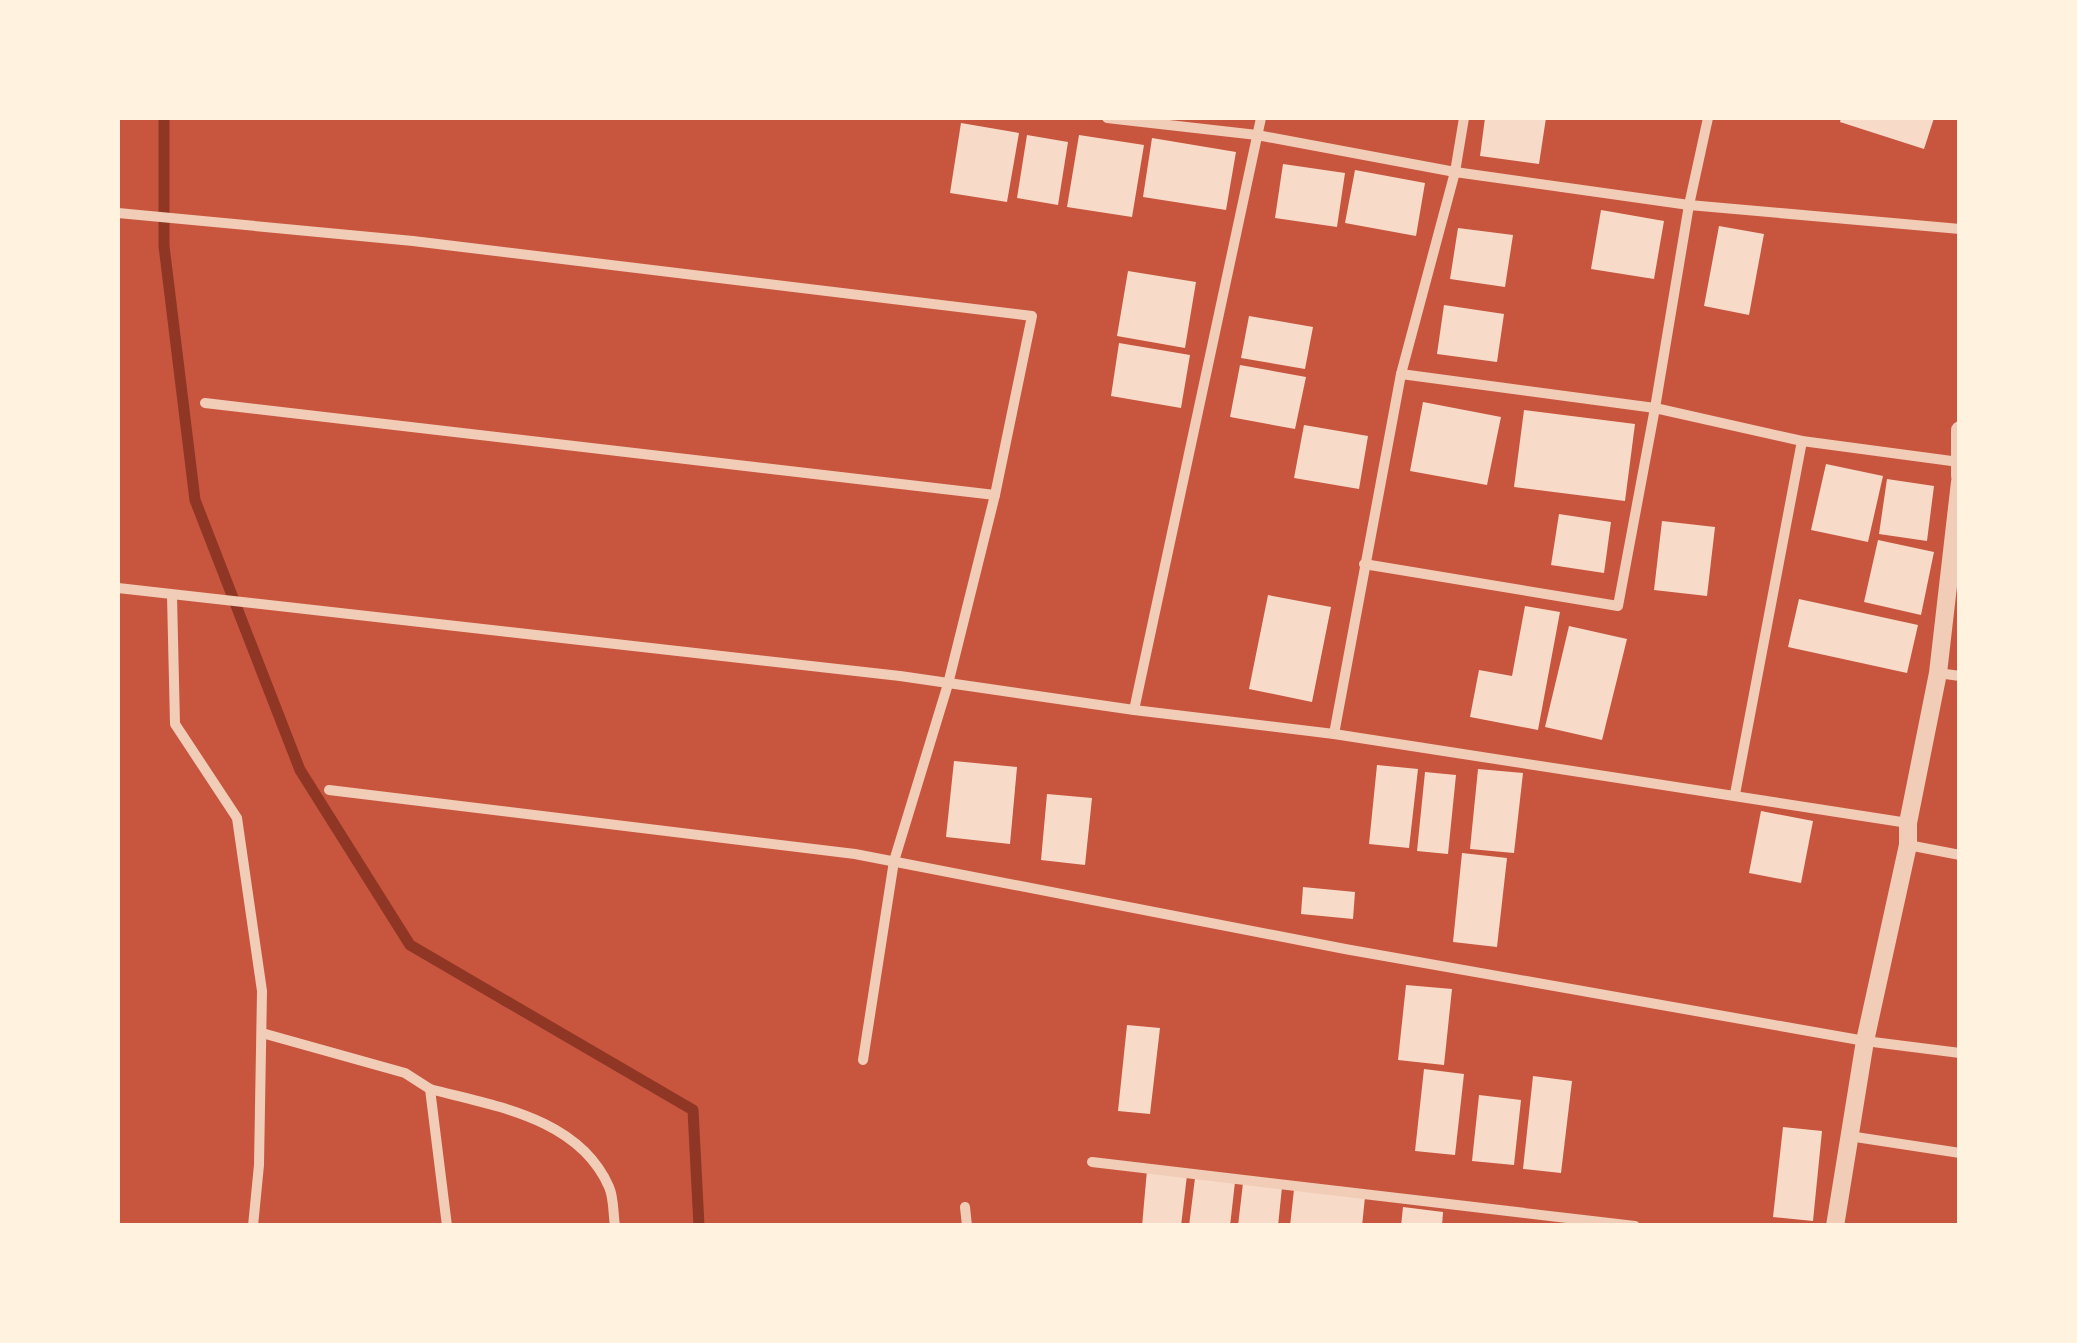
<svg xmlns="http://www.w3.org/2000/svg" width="2077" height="1343" font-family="'Source Sans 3',sans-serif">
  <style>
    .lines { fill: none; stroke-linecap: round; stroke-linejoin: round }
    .stream { stroke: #8f3625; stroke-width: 11 }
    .building { fill: #f7dbc8 }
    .minor { stroke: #f1ccb7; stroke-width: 10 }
    .tertiary { stroke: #f1ccb7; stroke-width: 18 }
  </style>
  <rect width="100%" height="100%" fill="#c8553d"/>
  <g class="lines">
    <polyline class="stream" points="164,118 164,246 195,500 300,770 410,945 693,1110 699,1226"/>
  </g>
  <g class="building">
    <polygon points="1485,118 1546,118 1539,164 1480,156"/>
    <polygon points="1841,118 1934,118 1924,149 1840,122"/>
    <polygon points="961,123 1019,133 1007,202 950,193"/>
    <polygon points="1027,135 1068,142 1058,205 1017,198"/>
    <polygon points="1079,135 1144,145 1132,217 1067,207"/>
    <polygon points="1152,138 1236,152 1226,210 1143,197"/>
    <polygon points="1283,164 1345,173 1337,227 1275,218"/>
    <polygon points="1355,170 1425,183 1416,236 1345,223"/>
    <polygon points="1601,210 1664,221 1654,279 1591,269"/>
    <polygon points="1719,226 1764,234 1749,315 1704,306"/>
    <polygon points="1458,228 1513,235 1505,287 1450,279"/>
    <polygon points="1128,271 1196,282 1185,348 1117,336"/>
    <polygon points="1444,305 1504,314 1497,362 1437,354"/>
    <polygon points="1249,316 1313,327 1305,369 1241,358"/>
    <polygon points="1119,343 1190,355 1181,408 1111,396"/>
    <polygon points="1240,365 1306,377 1295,429 1230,417"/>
    <polygon points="1423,402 1501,417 1487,485 1410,471"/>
    <polygon points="1524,410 1635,424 1625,501 1514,487"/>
    <polygon points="1304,425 1368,436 1359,489 1294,478"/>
    <polygon points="1826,464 1883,476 1868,542 1811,530"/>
    <polygon points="1887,479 1934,486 1927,541 1879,534"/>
    <polygon points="1559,514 1611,522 1604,573 1551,565"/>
    <polygon points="1662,521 1715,527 1707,596 1654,590"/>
    <polygon points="1878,540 1934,552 1921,615 1864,602"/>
    <polygon points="1268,595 1331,607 1312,702 1249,689"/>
    <polygon points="1799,599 1918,625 1907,673 1788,647"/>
    <polygon points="1525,606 1560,612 1538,730 1470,717 1479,670 1512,676"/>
    <polygon points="1569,626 1627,639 1602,740 1545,727"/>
    <polygon points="954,761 1017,767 1010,844 946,837"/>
    <polygon points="1377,765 1418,769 1409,848 1369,844"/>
    <polygon points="1478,769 1523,773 1514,853 1470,849"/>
    <polygon points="1425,772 1456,775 1448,854 1417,851"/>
    <polygon points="1047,794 1092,798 1085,865 1041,860"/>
    <polygon points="1761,811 1813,821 1801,883 1749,873"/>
    <polygon points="1462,853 1507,858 1497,947 1453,942"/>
    <polygon points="1303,887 1355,892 1353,919 1301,914"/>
    <polygon points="1406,985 1452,989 1444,1065 1398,1060"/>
    <polygon points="1127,1025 1160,1028 1150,1114 1118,1111"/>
    <polygon points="1424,1069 1464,1074 1455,1155 1415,1151"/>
    <polygon points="1533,1076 1572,1081 1561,1173 1523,1169"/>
    <polygon points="1479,1095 1521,1100 1514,1165 1472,1161"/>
    <polygon points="1783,1127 1822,1131 1813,1221 1773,1217"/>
    <polygon points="1147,1170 1187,1175 1181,1226 1142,1226"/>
    <polygon points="1195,1178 1235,1182 1230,1226 1189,1226"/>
    <polygon points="1243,1183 1282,1187 1278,1226 1238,1226"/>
    <polygon points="1294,1189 1365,1197 1362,1226 1290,1226"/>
    <polygon points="1403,1207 1443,1212 1442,1226 1401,1226"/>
  </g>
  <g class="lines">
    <g class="minor">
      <polyline points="1107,118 1257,135 1455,172 1689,205 1960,229"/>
      <polyline points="118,213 413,241 1032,316 995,495 948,684 894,861 863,1060"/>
      <polyline points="1401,374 1655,408 1689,205 1708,118"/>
      <polyline points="205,403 995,495"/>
      <polyline points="1364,564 1618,606 1655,408 1802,441 1959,462"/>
      <polyline points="118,588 900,676 1134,710 1334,734 1908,823"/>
      <polyline points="172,596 175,724 237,818 262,991 259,1165 253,1226"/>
      <polyline points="1938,673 1960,676"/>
      <polyline points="1134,710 1261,118"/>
      <polyline points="1334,734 1401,374 1455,172 1464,118"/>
      <polyline points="329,790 855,854 1345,949 1865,1041 1960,1053"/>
      <polyline points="1735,794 1802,441"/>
      <polyline points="1908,845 1960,855"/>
      <polyline points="262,1033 405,1073 430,1089 447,1226"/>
      <path d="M 430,1089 C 495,1106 579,1118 609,1187 C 614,1198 613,1213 615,1226"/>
      <polyline points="1849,1136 1960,1153"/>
      <polyline points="1092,1162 1635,1226"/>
      <polyline points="965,1207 967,1226"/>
    </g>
    <g class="tertiary">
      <polyline points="1960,430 1960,476"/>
      <polyline points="1835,1226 1865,1041 1908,845 1908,823 1938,673 1960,482"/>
    </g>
  </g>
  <rect width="2077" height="1343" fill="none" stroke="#fff3e0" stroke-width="240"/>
</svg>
